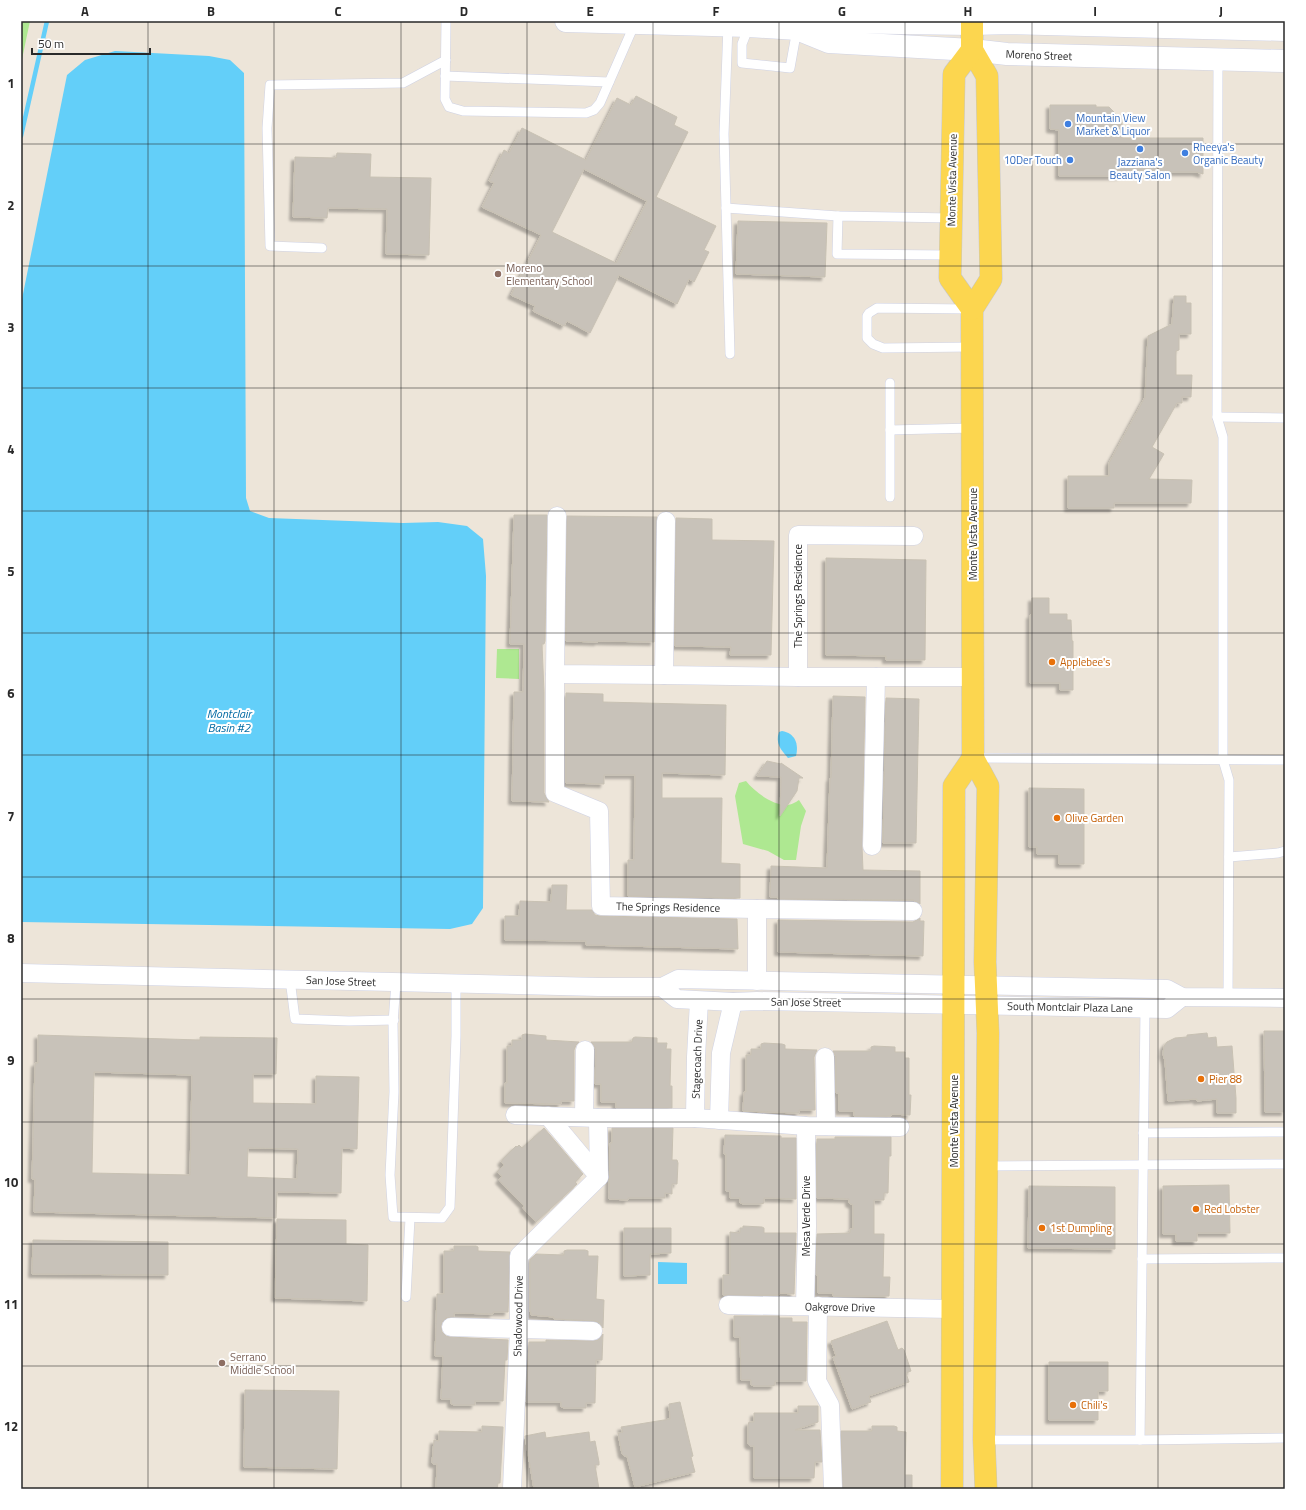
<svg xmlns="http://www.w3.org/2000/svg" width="1306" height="1510" font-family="'Titillium Web',sans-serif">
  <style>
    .green { fill: #aee891 }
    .water { fill: #63cff9 }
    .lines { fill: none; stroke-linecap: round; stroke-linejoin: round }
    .stream { stroke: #63cff9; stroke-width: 4.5 }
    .building { fill: #c8c2b9; stroke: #c8c1b3; fill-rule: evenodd; filter: url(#shadow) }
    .lane-casing { stroke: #cfd2e4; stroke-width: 10 }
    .street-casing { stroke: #cfd2e4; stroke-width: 19 }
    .secondary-casing { stroke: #cfd2e4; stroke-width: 23 }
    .primary-casing { stroke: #c7c7c7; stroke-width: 23 }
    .lane { stroke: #fff; stroke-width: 9 }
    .street { stroke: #fff; stroke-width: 18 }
    .secondary { stroke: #fff; stroke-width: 22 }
    .primary { stroke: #fcd64f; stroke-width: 22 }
    .grid { fill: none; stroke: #292929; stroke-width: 1; stroke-opacity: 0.55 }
    .shop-dot { fill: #3f7fe0; stroke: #fff; stroke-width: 1.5 }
    .education-dot { fill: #8d6e63; stroke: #fff; stroke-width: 1.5 }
    .food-dot { fill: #e8710a; stroke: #fff; stroke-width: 1.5 }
    .labels { text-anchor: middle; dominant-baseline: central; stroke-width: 4; stroke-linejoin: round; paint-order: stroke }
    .street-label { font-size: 11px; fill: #292929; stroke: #fff }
    .shop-label { font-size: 11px; fill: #366cbe; stroke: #fff; text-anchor: start }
    .education-label { font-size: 11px; fill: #785e54; stroke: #fff; text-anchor: start }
    .food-label { font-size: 11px; fill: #c56008; stroke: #fff; text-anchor: start }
    .water-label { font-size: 12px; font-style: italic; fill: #026ba4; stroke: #fff }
    .neatline { fill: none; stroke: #292929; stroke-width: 1.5 }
    .grid-label { font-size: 13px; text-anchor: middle; font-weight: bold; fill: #292929 }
  </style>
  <defs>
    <filter id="shadow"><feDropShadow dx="-3.5" dy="3.5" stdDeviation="1" flood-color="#0004"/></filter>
  </defs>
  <rect width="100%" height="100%" fill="#ede5d9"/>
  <g class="green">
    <polygon points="21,21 30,21 21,64"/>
    <polygon points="497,649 519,649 519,679 496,678"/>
    <path d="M 746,781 C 755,792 772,805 787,805 C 791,805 796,802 799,800 L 806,811 L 801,826 L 796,860 L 784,860 L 768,851 L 743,844 L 735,796 L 739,783 Z"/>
  </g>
  <g class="water">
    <polygon points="115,51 209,56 230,60 244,73 246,498 250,511 269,518 403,523 438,522 467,526 483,539 486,576 483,908 472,924 450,929 21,922 21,304 67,75 85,60"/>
    <path d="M 782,731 C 795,733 799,744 796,756 L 788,758 C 781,750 775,743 779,732 Z"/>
    <polygon points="658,1262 687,1263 687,1284 658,1284"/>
  </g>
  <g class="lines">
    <polyline class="stream" points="21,136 47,21"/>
  </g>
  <g class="building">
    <path d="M 636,96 L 677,117 L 674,125 L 688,132 L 656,197 L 716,226 L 704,250 L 709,252 L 694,282 L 689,279 L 677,304 L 619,275 L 590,333 L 567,321 L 564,326 L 533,311 L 535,306 L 511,295 L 541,235 L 482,207 L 494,183 L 489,181 L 504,150 L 509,153 L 522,128 L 586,160 L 617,98 L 631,105 ZM 584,169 L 647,201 L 616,263 L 552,232 Z"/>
    <polygon points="1050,105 1096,105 1096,107 1109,107 1118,116 1122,116 1122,138 1203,138 1203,174 1196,172 1121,172 1121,176 1059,176 1059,130 1050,129"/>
    <polygon points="337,153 371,154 370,177 431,178 429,255 386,254 387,209 328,208 327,218 293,217 295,157 336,158"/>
    <polygon points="738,221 827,223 825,277 736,274"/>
    <polygon points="1174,296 1186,296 1186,303 1191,303 1191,334 1179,334 1179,350 1176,351 1176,375 1192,375 1191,397 1182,397 1182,403 1177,403 1152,447 1164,454 1149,479 1192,480 1191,503 1114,503 1114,508 1068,508 1068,476 1109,476 1109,463 1145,397 1148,336 1172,324"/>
    <polygon points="514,515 547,515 545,641 544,644 542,644 544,692 544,793 549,802 512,801 514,692 523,692 524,644 510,644"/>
    <polygon points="567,516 657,517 654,642 598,641 598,642 566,641"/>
    <polygon points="676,518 712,519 712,540 774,541 771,655 730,655 731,647 675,646"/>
    <polygon points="826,558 926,560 925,660 886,660 886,656 826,655"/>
    <polygon points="1032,598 1049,598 1049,614 1067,614 1067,620 1071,620 1072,641 1073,641 1073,690 1060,690 1060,683 1030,683 1030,615 1032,615"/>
    <polygon points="566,693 603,694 603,702 726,705 725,775 662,773 662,798 722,798 721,863 740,864 740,898 628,896 628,860 634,860 635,775 604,775 604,784 566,783"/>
    <polygon points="833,696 865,697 862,846 863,870 920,871 920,904 913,900 778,899 778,897 770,897 771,866 827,868 830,778 831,778"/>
    <polygon points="886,698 919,699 916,843 883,843"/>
    <polygon points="767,761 781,764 781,763 803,778 799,778 797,791 780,816 781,777 757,776"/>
    <polygon points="1029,788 1084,789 1084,864 1059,864 1059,854 1037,854 1037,847 1029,847"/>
    <polygon points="552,885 567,885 566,910 592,910 595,915 600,916 737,919 738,949 586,945 586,941 505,940 505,916 519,916 520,901 551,902"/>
    <polygon points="920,918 920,921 924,921 923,956 778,952 778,920 913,922"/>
    <polygon points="1264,1031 1285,1031 1285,1112 1265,1112"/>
    <polygon points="1207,1033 1208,1038 1216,1037 1217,1047 1232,1046 1236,1098 1236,1113 1217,1113 1217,1099 1197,1101 1197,1099 1168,1101 1165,1061 1163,1054 1164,1046 1167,1042 1175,1038 1187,1037 1187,1035"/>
    <polygon points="525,1034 546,1036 546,1040 579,1042 576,1045 574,1050 574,1101 561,1101 561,1104 505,1103 505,1083 507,1083 507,1046 512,1046 512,1040 522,1040 522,1035"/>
    <path d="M 38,1035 L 200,1040 L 200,1037 L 277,1038 L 276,1074 L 253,1074 L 253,1103 L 316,1104 L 316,1076 L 359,1077 L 357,1149 L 342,1148 L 341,1193 L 277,1192 L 276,1218 L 34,1212 L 35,1179 L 32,1179 L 35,1063 L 38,1063 ZM 94,1072 L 192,1075 L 190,1175 L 92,1173 ZM 248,1148 L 298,1149 L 297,1179 L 247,1177 Z"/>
    <polygon points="635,1037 657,1038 657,1043 667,1043 666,1049 671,1049 670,1086 672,1086 672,1108 616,1108 616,1102 601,1102 601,1084 595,1084 596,1050 594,1045 591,1042 632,1042 633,1038"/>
    <polygon points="764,1043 782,1044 785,1045 785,1049 817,1050 814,1057 815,1110 799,1110 799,1113 743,1111 744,1092 746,1092 746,1055 751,1055 751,1049 761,1049 761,1044"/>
    <polygon points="874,1046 895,1047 895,1052 905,1052 905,1058 909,1058 909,1095 911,1095 910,1115 891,1114 891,1116 854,1116 854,1111 839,1111 839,1093 836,1093 836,1057 833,1051 871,1051 871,1047"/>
    <polygon points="544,1128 583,1174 575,1182 577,1184 536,1222 523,1208 524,1206 499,1180 502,1176 497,1172 504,1165 501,1162 503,1159 516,1146 517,1147 519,1145 522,1148"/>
    <polygon points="612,1128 673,1128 672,1160 677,1160 678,1163 677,1184 672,1184 672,1194 665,1193 665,1198 628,1198 628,1200 609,1199 610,1143 612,1143"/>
    <polygon points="725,1135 781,1136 781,1138 796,1138 796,1199 764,1198 764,1203 761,1204 743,1204 740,1203 740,1198 730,1198 730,1191 726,1191 726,1154 724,1154"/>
    <polygon points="835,1137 891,1137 891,1156 889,1156 888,1193 884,1193 884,1200 874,1200 874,1234 884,1234 883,1277 890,1277 889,1296 833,1296 833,1293 818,1293 818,1275 816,1275 817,1234 850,1233 850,1229 853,1229 853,1205 849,1203 849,1199 817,1198 817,1139 835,1139"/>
    <polygon points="1229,1185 1230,1233 1197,1233 1197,1241 1176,1241 1176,1234 1163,1234 1163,1186"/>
    <polygon points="1029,1186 1115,1187 1115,1249 1028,1248"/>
    <polygon points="277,1219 346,1220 346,1244 368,1245 367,1301 275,1298"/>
    <polygon points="743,1226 762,1227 764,1228 764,1233 796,1233 794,1294 779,1293 779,1295 723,1295 723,1275 730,1275 730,1232 740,1233 740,1228 743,1228"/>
    <polygon points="624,1228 671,1228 671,1253 650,1254 650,1275 624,1276"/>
    <polygon points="33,1240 168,1242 168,1275 32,1274"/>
    <polygon points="454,1246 476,1246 478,1247 478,1251 510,1252 508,1312 493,1312 493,1314 454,1313 454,1317 446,1318 442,1322 441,1326 442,1332 446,1336 450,1337 508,1340 507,1360 505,1360 503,1401 475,1401 475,1405 454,1405 451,1404 451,1399 441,1399 443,1356 435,1356 437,1294 444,1294 444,1251 454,1251"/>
    <polygon points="567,1250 585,1250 588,1251 588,1256 598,1256 596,1299 604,1300 603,1328 599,1322 594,1321 554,1319 554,1317 531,1315 531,1312 530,1312 530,1260 536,1254 564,1255 564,1251"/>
    <polygon points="734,1316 779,1316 779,1318 792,1318 792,1322 807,1322 806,1381 775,1381 775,1385 772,1386 754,1386 751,1385 751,1380 741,1380 740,1337 734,1337"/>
    <polygon points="887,1321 898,1350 902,1348 904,1350 911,1371 906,1373 909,1382 869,1396 871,1402 852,1409 833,1357 836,1356 831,1341"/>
    <polygon points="603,1334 602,1360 596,1360 595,1403 586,1403 586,1408 564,1408 561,1407 561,1402 526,1402 529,1342 546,1342 546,1340 593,1341 598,1340"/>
    <polygon points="1049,1362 1108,1362 1108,1391 1098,1391 1098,1420 1049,1420"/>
    <polygon points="245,1390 339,1391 337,1469 244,1467"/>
    <polygon points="680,1402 693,1456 691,1457 695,1472 635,1487 627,1456 624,1456 622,1454 618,1433 623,1432 621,1427 670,1419 669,1404"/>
    <polygon points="798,1406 818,1406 818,1422 795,1430 820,1430 822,1462 815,1462 814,1478 754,1478 754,1446 750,1446 748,1444 748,1425 749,1422 754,1422 754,1413 798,1413"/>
    <polygon points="482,1426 503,1427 500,1483 498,1483 497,1489 436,1489 437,1464 433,1464 432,1462 434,1440 439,1441 439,1431 482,1432"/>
    <polygon points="872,1426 894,1426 897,1427 897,1431 906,1432 905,1475 912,1475 912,1489 843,1489 841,1431 872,1431"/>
    <polygon points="545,1432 546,1438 589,1432 590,1442 595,1441 599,1462 599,1465 595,1465 599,1489 534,1489 525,1436"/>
  </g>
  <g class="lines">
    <g class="lane-casing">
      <g id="lane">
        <polyline points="446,21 445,99 449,107 463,111 586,113 594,110 600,103 635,23"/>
        <polyline points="728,25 724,134 730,354"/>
        <polyline points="749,26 742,44 742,63 790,68 797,29"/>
        <polyline points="1218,59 1217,417 1223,437 1223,760 1229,780 1228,997"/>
        <polyline points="445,76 609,82"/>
        <polyline points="726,208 838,216"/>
        <polyline points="322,248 270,246 267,128 270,85 403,83 446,60"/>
        <polyline points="950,255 837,254 838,216 951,218"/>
        <polyline points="970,309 877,308 869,313 867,316 867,338 873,344 883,348 973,347"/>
        <polyline points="890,383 890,430 973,428"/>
        <polyline points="1217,417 1285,418"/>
        <polyline points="890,497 890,430"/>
        <polyline points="975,758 1285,760"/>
        <polyline points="1229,857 1278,853 1285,851"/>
        <polyline points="290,979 295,1019 349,1021 394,1020"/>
        <polyline points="396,982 393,1023 394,1092 390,1175 393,1217 442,1218 450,1207 456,1036 456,984"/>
        <polyline points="1143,1133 1285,1132"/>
        <polyline points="986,1166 1285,1164"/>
        <polyline points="1142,1259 1285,1258"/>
        <polyline points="406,1297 410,1218"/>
        <polyline points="984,1440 1140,1440 1145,1008"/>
        <polyline points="1140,1440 1285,1438"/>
      </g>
    </g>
    <g class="street-casing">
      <g id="street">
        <polyline points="557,516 555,674 664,675"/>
        <polyline points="666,521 664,675 798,677"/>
        <polyline points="914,536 798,535 798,677 973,677"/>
        <polyline points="555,674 555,793 599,811 601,906 757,909"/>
        <polyline points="872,846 876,677"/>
        <polyline points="21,973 599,987 662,987 678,979 1167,989 1182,997 1285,998"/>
        <polyline points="757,981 757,909 913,911"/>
        <polyline points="662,987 677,999 733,1002 757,1001 1167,1009 1182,997"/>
        <polyline points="825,1057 826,1126"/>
        <polyline points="515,1115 598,1118"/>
        <polyline points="548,1116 599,1177"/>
        <polyline points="584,1117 585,1050"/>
        <polyline points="695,1118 696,1057 699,1001"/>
        <polyline points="719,1120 721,1053 733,1002"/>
        <polyline points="599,1177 598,1118 695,1118 806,1126 900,1127"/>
        <polyline points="728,1305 952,1309"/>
        <polyline points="805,1306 807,1226 806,1126"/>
        <polyline points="818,1306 817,1381 830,1405 833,1489"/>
        <polyline points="451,1327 593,1331"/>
        <polyline points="512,1489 519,1329 519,1256 599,1177"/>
      </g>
    </g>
    <g class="secondary-casing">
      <g id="secondary">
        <polyline points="566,21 749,26 797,29 830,22 972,24 1011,23 1285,30"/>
        <polyline points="797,29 829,42 972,50 1007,54 1285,61"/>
      </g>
    </g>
    <g class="primary-casing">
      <g id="primary">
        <polyline points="972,21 972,50 987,76 991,279 972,309 973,758 988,786 985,962 988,1033 984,1440 986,1489"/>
        <polyline points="972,50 954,74 950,278 972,309"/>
        <polyline points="952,1489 954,786 973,758"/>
      </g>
    </g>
    <use href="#lane" class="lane"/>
    <use href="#street" class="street"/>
    <use href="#secondary" class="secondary"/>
    <use href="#primary" class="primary"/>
  </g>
  <path class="grid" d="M 148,21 L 148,1489M 274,21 L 274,1489M 401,21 L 401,1489M 527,21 L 527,1489M 653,21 L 653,1489M 779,21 L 779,1489M 905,21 L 905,1489M 1032,21 L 1032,1489M 1158,21 L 1158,1489M 21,144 L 1285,144M 21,266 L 1285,266M 21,388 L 1285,388M 21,511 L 1285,511M 21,633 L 1285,633M 21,755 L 1285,755M 21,877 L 1285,877M 21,999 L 1285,999M 21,1122 L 1285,1122M 21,1244 L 1285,1244M 21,1366 L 1285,1366"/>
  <g class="shop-dot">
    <circle cx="1068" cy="124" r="4"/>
    <circle cx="1140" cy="149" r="4"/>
    <circle cx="1185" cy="153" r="4"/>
    <circle cx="1070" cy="160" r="4"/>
  </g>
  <g class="education-dot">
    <circle cx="498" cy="274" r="4"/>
    <circle cx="222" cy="1363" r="4"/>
  </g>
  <g class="food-dot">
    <circle cx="1052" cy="662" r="4"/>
    <circle cx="1057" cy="818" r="4"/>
    <circle cx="1201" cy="1079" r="4"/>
    <circle cx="1196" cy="1209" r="4"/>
    <circle cx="1042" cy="1228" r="4"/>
    <circle cx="1073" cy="1405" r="4"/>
  </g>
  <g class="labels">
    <g class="street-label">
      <text transform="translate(1039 55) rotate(2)">Moreno Street</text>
      <text transform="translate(952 180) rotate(-89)">Monte Vista Avenue</text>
      <text transform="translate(973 534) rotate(-90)">Monte Vista Avenue</text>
      <text transform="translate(798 596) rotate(-90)">The Springs Residence</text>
      <text transform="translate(668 907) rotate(1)">The Springs Residence</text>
      <text transform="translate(341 981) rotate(2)">San Jose Street</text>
      <text transform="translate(806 1002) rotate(1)">San Jose Street</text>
      <text transform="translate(1070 1007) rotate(1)">South Montclair Plaza Lane</text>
      <text transform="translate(697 1059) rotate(-88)">Stagecoach Drive</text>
      <text transform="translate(954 1121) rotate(-90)">Monte Vista Avenue</text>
      <text transform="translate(806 1216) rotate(-90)">Mesa Verde Drive</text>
      <text transform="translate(840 1307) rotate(1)">Oakgrove Drive</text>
      <text transform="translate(518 1316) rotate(-89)">Shadowood Drive</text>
    </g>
    <g class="shop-label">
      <text x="1076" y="118">Mountain View<tspan x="1076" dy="13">Market &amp; Liquor</tspan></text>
      <text x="1193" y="147">Rheeya's<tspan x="1193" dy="13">Organic Beauty</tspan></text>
      <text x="1062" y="160" text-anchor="end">10Der Touch</text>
      <text x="1140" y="162" text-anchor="middle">Jazziana's<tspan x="1140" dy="13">Beauty Salon</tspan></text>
    </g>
    <g class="education-label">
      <text x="506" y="268">Moreno<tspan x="506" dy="13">Elementary School</tspan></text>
      <text x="230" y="1357">Serrano<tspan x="230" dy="13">Middle School</tspan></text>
    </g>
    <g class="food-label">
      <text x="1060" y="662">Applebee's</text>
      <text x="1065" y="818">Olive Garden</text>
      <text x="1209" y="1079">Pier 88</text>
      <text x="1204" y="1209">Red Lobster</text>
      <text x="1050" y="1228">1st Dumpling</text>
      <text x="1081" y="1405">Chili's</text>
    </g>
    <g class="water-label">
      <text x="229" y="713">Montclair<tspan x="229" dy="14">Basin #2</tspan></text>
    </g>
  </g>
  <rect width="1306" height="1510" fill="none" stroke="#ffffff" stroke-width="44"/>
  <path d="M32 48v6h118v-6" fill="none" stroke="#292929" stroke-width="2"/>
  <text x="38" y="48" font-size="12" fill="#292929" stroke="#ffffff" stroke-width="3" paint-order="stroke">50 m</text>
  <rect x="22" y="22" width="1262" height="1466" class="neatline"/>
  <g class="grid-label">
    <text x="85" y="16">A</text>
    <text x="211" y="16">B</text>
    <text x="338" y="16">C</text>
    <text x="464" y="16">D</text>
    <text x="590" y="16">E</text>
    <text x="716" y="16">F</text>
    <text x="842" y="16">G</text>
    <text x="968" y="16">H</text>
    <text x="1095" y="16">I</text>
    <text x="1221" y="16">J</text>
    <text x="11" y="88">1</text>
    <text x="11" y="210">2</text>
    <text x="11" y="332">3</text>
    <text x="11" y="454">4</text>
    <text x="11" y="576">5</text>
    <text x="11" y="698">6</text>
    <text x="11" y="821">7</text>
    <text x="11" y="943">8</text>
    <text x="11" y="1065">9</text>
    <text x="11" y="1187">10</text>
    <text x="11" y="1309">11</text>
    <text x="11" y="1431">12</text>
  </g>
</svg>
